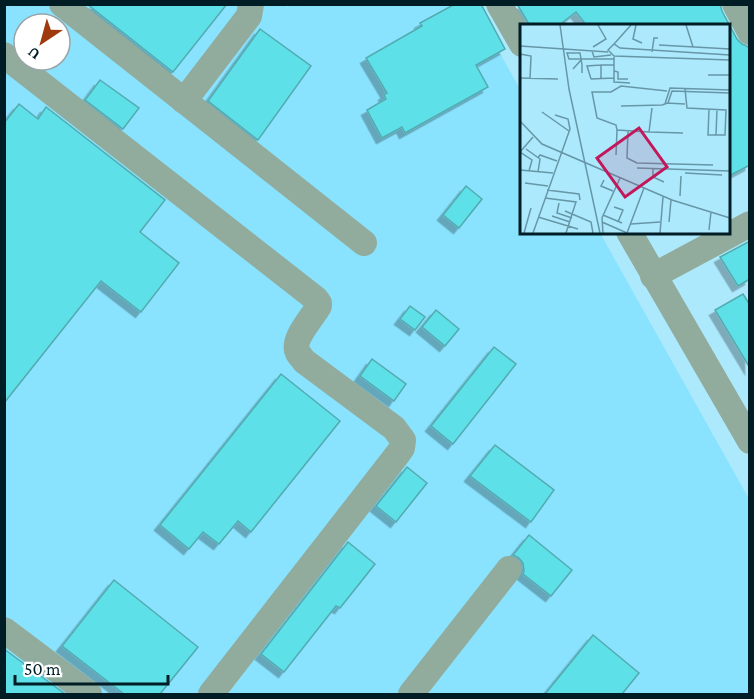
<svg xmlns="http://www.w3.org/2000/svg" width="754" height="699" font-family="'Crimson Pro',serif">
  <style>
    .built { fill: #89e2fe; fill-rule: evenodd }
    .building { fill: #5de0e7; stroke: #53aaaf; stroke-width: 1.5; filter: url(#shadow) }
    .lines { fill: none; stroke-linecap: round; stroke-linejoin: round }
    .minor { stroke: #91ac9c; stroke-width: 26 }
    .inset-road { fill: none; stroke: #6797a7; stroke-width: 1.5 }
    .view { fill: #c2185b; fill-opacity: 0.15; stroke: #c2185b; stroke-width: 3 }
    .inset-edge { fill: none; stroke: #001d26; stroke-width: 3 }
  </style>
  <defs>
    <filter id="shadow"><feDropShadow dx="-5.5" dy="5.5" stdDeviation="0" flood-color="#0004"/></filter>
  </defs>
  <rect width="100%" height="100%" fill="#ace9fd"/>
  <path class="built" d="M 285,4 L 287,7 L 294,4 L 473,5 L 521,91 L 522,232 L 600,233 L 749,499 L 749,694 L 5,694 L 4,5 ZM 24,24 L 60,24 L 60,60 L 24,60 Z"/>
  <g class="building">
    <polygon points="87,4 227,4 173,72"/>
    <polygon points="455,4 481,4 505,49 476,65 488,87 405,133 402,127 382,138 367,110 386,99 384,95 387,93 366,58 422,26 420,23"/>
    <polygon points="517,4 720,4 722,11 737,39 742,44 747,46 750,50 750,165 729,176 729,26 587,26 576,12 558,26 530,26"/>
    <polygon points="260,29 311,66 258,140 208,101"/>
    <polygon points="100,80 139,108 123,129 85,100"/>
    <polygon points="19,104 38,119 46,107 165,200 140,232 179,263 141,312 101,281 4,403 4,123"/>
    <polygon points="466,186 482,199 459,228 443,215"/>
    <polygon points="750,241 750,279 738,286 720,257"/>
    <polygon points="743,294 750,305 750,368 715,310"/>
    <polygon points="410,306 425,317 415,330 400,319"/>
    <polygon points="436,310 459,329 445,346 422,327"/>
    <polygon points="494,347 516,364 453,444 431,426"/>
    <polygon points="372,359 406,384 394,401 360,376"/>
    <polygon points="281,374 340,421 251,532 238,521 219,544 203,532 189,549 160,525"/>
    <polygon points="495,445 554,490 531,522 470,476"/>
    <polygon points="407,467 427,483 396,522 376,506"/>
    <polygon points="529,535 572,570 551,596 523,574 524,571 523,563 519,558 513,555"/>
    <polygon points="348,542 375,564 340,608 336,606 284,672 261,654"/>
    <polygon points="114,580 198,647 160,694 124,694 62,646"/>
    <polygon points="593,635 639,673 622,694 545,694"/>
    <polygon points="4,649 65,694 4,694"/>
  </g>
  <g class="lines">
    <g class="minor">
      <polyline points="62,4 364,243"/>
      <polyline points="499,4 522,44"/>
      <polyline points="735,4 750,32"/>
      <path d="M 4,55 L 316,299 L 319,303 L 319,306 C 312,318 291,340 298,353 C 299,355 303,359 304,361 L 394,428 L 403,440 L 402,448 L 397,455 L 211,694"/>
      <polyline points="184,101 249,16 251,4"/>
      <polyline points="629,232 750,441"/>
      <polyline points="653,276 750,224"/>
      <polyline points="4,630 89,694"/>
      <polyline points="411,694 509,569"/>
    </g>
  </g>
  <g transform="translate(520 24)">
    <rect width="210" height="210" fill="#ace9fd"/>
    <path class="inset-road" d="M 40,1 L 49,65 L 80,209M 116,1 L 113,15 L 122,19M 166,1 L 173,23M 94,20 L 111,1M 139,21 L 210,25M 0,22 L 88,28M 73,23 L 86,15 L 78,1M 72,27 L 74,33 L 91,31M 132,28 L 134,14 L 138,14M 0,30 L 11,32 L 10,55M 210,31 L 100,24 L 94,20 L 88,26 L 94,32 L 210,36M 94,33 L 94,58 L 110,59M 61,35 L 49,35 L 47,29 L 60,29 L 62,41 L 62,49M 53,45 L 62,35 L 94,35M 94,47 L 98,48 L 98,55 L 108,55M 188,51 L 210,51M 0,54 L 38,55M 71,55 L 67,42 L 81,41M 71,55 L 94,54M 81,55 L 81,41 L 94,41M 165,65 L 167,84 L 206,86 L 205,111 L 188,111 L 189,85M 146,79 L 165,80M 145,80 L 150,64 L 210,66M 101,82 L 142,81 L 148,79 L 152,67 L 210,69M 132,84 L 129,108 L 97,106 L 96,101 L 77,94 L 72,68 L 91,68 L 101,62 L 147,67M 22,88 L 49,107M 0,97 L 22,120 L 152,176 L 210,194M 210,105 L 210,171M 108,107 L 107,134 L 117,139 L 193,141M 129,108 L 163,109M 196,111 L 197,85M 6,125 L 20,135 L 18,148M 96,131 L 97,106M 18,134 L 20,131 L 37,137M 117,144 L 210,147M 133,144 L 133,153 L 144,158M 0,146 L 33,149M 9,147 L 12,136 L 0,128 L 13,113M 165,149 L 202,151M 84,156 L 81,162 L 93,167M 5,159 L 28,162M 27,166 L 59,170 L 60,176M 160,172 L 161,152M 25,174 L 56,178 L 46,209M 39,179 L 37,189 L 52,194M 94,183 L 103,186 L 98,198M 45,187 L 71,198 L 73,209M 83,191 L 102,199M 32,192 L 50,198M 18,193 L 58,205M 82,198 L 107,209M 149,198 L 151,176M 111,200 L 140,198M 189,206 L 191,188M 4,209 L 11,184M 13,209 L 50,105 L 48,95 L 35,91M 83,209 L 82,194 L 100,154M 107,209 L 124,164M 140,209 L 143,173"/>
    <path class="view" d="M 119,104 L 147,143 L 105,173 L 77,134 Z"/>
    <rect width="210" height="210" class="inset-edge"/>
  </g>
  <rect width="754" height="699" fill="none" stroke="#001d26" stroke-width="12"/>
  <g transform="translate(42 42) rotate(216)"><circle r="28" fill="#ffffff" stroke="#99a5a8" stroke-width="1.5"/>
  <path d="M0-4.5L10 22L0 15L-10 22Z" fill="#9f3a0e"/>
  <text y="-9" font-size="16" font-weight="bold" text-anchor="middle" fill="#001d26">U</text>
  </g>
  <path d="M15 675v9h153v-9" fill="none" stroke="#001d26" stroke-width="3"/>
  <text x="24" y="675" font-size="18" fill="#001d26" stroke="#ffffff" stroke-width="4.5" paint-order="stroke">50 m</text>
</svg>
